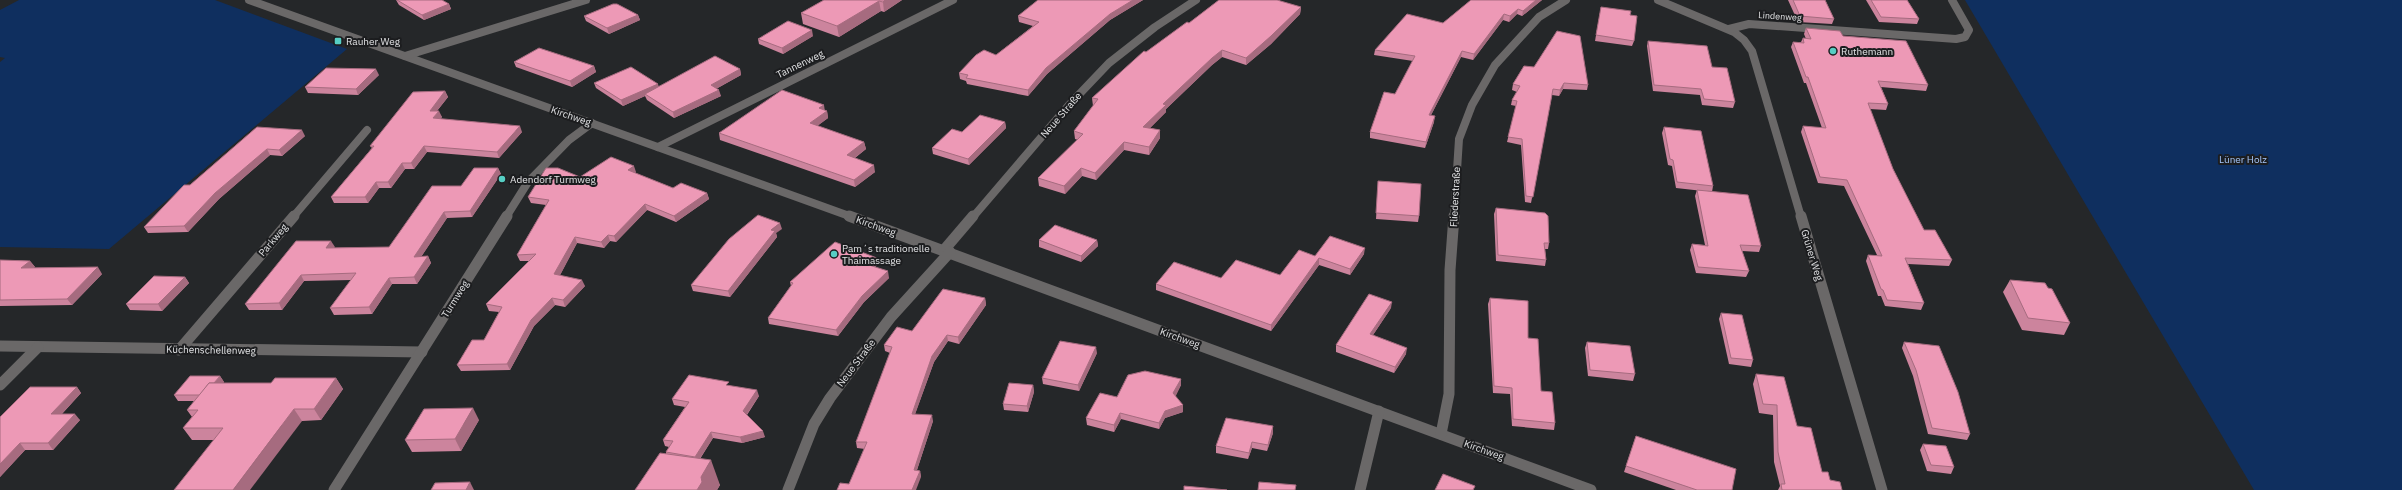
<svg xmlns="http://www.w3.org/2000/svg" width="2402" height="490" font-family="'IBM Plex Sans',sans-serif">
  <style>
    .green { fill: #0f2f5f }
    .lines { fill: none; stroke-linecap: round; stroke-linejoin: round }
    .street-far1 { stroke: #6a6868; stroke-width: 8 }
    .street { stroke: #6a6868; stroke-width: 11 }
    .wall { fill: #cc849d }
    .shaded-wall { fill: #a66b7f }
    .building { fill: #ed99b6; stroke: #a66b7f }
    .poi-dot { fill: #56cec4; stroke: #1c1d1f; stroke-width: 1.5 }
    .labels { text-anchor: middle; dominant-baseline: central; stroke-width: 4; stroke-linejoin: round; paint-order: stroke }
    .far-street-label { font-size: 9px; fill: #e3e4e6; stroke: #1c1d1f }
    .poi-label { font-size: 10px; fill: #e3e4e6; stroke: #1c1d1f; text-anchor: start }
    .street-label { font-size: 10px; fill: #e3e4e6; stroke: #1c1d1f }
    .park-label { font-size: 10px; fill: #a6c7fb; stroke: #1c1d1f }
  </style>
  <rect width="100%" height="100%" fill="#252729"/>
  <g class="green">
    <polygon points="19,0 215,0 347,49 109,249 0,247 0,62 5,58 0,57 0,10"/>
    <polygon points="1965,0 2402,0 2402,490 2254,490"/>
  </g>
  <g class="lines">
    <g class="street-far1">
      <polyline points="249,0 852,217"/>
      <polyline points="1658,0 1734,32 1744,40 1752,51 1801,217"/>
      <polyline points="1729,29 1749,24 1956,39 1965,37 1969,30 1952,0"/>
      <polyline points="405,56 586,0"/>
      <polyline points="658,147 953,0"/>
      <polyline points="293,217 367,130"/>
      <polyline points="506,217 528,182 569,140 592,123"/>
      <polyline points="973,217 1068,106 1109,63 1155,27 1196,0"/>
      <polyline points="1454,217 1459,139 1472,105 1495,65 1539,17 1566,0"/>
    </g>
    <g class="street">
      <polyline points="849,216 1591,490"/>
      <polyline points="1801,216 1882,490"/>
      <polyline points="944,250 973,216"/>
      <polyline points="0,346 422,352"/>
      <polyline points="179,350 294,216"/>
      <polyline points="0,385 38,347"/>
      <polyline points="1441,434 1449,394 1450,270 1454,216"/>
      <polyline points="334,490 507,216"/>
      <polyline points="788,490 814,424 830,398 891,317 950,252"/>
      <polyline points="1360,490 1379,411"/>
    </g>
  </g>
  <g class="wall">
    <polygon points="396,0 449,4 451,9 424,20 399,5"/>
    <polygon points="824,0 902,0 884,12 881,11 839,37 803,24 801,13"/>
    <polygon points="1038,0 1143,0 1110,20 1047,74 1028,96 967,84 966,81 960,79 959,73 996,55 1033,26 1019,22 1018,16"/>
    <polygon points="1219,0 1280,0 1279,1 1301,7 1300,14 1271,44 1246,65 1222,57 1212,65 1166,109 1166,112 1150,128 1160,130 1160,138 1149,155 1124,150 1096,180 1082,176 1065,194 1039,186 1038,178 1078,140 1075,139 1074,131 1093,106 1092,98 1146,52 1189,23"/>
    <polygon points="1471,0 1542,0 1522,16 1517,14 1509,22 1503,20 1473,60 1461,57 1431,115 1434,122 1425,148 1370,138 1370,132 1395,94 1413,61 1374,55 1375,50 1443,23"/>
    <polygon points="1788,0 1825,0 1834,19 1832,24 1798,22"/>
    <polygon points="1866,0 1907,0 1919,19 1917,24 1879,22"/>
    <polygon points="1601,7 1630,15 1634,41 1632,46 1595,41"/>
    <polygon points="638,15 640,20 609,34 586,21 584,16"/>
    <polygon points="1806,28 1843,36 1928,85 1926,91 1881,87 1888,104 1886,110 1870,109 1893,169 1924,230 1952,260 1949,266 1908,264 1924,303 1921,310 1885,306 1881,296 1878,296 1866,261 1868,255 1877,255 1844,186 1818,183 1801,132 1803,126 1822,128 1806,83 1804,83 1791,47 1793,42 1801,42 1803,38 1806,39 1804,34"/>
    <polygon points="813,36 783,54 759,44 758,39"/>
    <polygon points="1648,41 1735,102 1733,108 1702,105 1700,95 1653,91 1647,46"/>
    <polygon points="514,62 594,66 596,72 572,87 516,67"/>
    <polygon points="1524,66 1588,85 1587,90 1563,89 1559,96 1552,95 1531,203 1525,202 1521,145 1507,142 1516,106 1511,105 1512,100 1517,92 1512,90 1513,84"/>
    <polygon points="740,69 741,75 716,89 721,96 674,118 647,100 645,96 623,106 596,88 594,83 659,86"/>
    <polygon points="379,75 358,95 308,93 305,87"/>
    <polygon points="445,91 448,97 437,111 442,117 440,119 522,132 499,158 427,152 414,169 405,169 391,188 379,188 368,203 334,203 331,197 372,148 370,146"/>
    <polygon points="825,111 827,111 828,118 817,126 864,142 866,149 855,158 875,172 855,187 720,140 719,133"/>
    <polygon points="1005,122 1006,128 969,165 933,154 932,148 962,132"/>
    <polygon points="257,127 305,136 282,156 270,155 219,199 188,232 148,233 144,227 190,185"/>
    <polygon points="1664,127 1713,186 1712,192 1676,188 1672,166 1668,165 1662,133"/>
    <polygon points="498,168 501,174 472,217 447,218 421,257 428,256 431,263 417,284 392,284 372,314 334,315 330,308 351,280 304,281 282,310 249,310 245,304 335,247 334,248 389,247 461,186"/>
    <polygon points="636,172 635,173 673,188 707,193 709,199 676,222 647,210 616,242 610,241 604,248 577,243 560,275 585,286 565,307 555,305 534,326 510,370 461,371 457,365 484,340 499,312 489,311 486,304 530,261 520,261 517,255 546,205 531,203 528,197 580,177"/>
    <polygon points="1378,187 1419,216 1418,222 1376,219"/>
    <polygon points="1697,190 1761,246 1759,252 1742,251 1749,271 1746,277 1696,273 1690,250 1692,244 1705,245 1695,196"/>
    <polygon points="1496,208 1549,243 1548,249 1545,249 1546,260 1545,266 1496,261 1494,214"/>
    <polygon points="782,229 776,233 777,237 730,297 693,291 691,285"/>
    <polygon points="1039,240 1097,240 1098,246 1081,262 1039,247"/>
    <polygon points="1364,254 1350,275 1319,265 1271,331 1156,290 1156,284 1221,278 1280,275 1315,256"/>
    <polygon points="0,260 30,261 35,267 33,268 102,274 72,305 0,306"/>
    <polygon points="878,264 875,267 889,278 864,302 838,336 769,324 768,318 791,286 790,282"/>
    <polygon points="185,277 189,283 162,311 130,310 126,304"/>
    <polygon points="2010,280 2048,288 2070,323 2064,335 2022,330 2003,292"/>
    <polygon points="985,298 986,305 959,344 948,341 934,362 915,414 933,421 917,470 920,471 921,477 849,484 865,449 857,448 856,442 890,353 885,351 884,345 912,331"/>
    <polygon points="1490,298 1528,338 1541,391 1555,423 1554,430 1512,426 1510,394 1493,393 1488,304"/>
    <polygon points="1391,308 1373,335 1406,354 1394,373 1336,352 1336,345"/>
    <polygon points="1721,313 1753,360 1751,367 1729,364 1719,319"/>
    <polygon points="1587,342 1635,374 1633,381 1588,376 1585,348"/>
    <polygon points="1904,342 1970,434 1967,440 1928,434 1913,376 1902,348"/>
    <polygon points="1097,353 1079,391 1043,384 1042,378"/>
    <polygon points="1756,374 1797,426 1822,472 1830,480 1842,490 1778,490 1780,486 1774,462 1773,415 1759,413 1753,384"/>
    <polygon points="220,376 224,382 223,383 271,383 336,378 343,389 321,420 302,421 214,440 192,440 183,428 192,417 187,410 194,401 178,401 174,395"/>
    <polygon points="1181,379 1181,385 1175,396 1183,412 1165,418 1159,429 1121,419 1114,432 1087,425 1086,418 1117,397"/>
    <polygon points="1033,385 1034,392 1028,412 1004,410 1003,404"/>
    <polygon points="730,386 759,396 747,415 765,437 742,443 713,438 700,459 720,485 717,490 635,490 666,454 666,452 669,447 665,446 663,440 685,407 674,405 672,399"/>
    <polygon points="77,387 81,393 62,414 80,420 53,450 25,450 0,477 0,417"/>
    <polygon points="479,420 461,451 412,452 405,440"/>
    <polygon points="1273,433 1267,451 1252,448 1248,459 1216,453 1216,446"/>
    <polygon points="1636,436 1732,490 1676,490 1624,472"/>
    <polygon points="1923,444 1954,467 1951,474 1927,471 1920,450"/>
  </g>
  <g class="shaded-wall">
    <polygon points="885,0 902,0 884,12 883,2"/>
    <polygon points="1133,0 1143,0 1110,20 1047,74 1028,96 1028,90 1046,68 1110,14"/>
    <polygon points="1536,0 1542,0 1522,16 1523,11"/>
    <polygon points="879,1 881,11 839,37 837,26"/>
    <polygon points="449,4 451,9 424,20 422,15"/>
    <polygon points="1301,7 1300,14 1271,44 1246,65 1246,58"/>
    <polygon points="1518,9 1517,14 1509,22 1510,16"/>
    <polygon points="1504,14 1503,20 1473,60 1474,54"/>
    <polygon points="638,15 640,20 609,34 607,28"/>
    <polygon points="812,30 813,36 783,54 782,48"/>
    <polygon points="1222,50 1222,57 1212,65 1166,109 1166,112 1143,135 1143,127 1163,104 1212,58"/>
    <polygon points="1462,51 1461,57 1428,121 1429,115"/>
    <polygon points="594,66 596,72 572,87 570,81"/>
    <polygon points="376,69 379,75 358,95 356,89"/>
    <polygon points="740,69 741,75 712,91 711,85"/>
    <polygon points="1564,83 1563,89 1559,96 1560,90"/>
    <polygon points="658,84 660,90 645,94 645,96 623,106 621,100"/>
    <polygon points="719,90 721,96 674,118 673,112"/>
    <polygon points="445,91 448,97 432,117 430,111"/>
    <polygon points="824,105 825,112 819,108"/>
    <polygon points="439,111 442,117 436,124 433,118"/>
    <polygon points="827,111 828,118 812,130 810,123"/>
    <polygon points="1435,116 1434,122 1425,148 1426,142"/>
    <polygon points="1005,122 1006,128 969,165 968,159"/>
    <polygon points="520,126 522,132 499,158 497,152"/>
    <polygon points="302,130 305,136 282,156 279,150"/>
    <polygon points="1160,130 1160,138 1149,155 1149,147"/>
    <polygon points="864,142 866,149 849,162 847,155"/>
    <polygon points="1124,142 1124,150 1096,180 1095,173"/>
    <polygon points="424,146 427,152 414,169 411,163"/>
    <polygon points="267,149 270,155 219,199 188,232 184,226 215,193"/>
    <polygon points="402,163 405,169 391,188 388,182"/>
    <polygon points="874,165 875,172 855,187 854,180"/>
    <polygon points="634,166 636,172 630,176 628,170"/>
    <polygon points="498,168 501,174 472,217 470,211"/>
    <polygon points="1081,168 1082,176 1065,194 1064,186"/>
    <polygon points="376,182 379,188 368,203 365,197"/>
    <polygon points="707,193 709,199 676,222 674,216"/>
    <polygon points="645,204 647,210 616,242 614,236"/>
    <polygon points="444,212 447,218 417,263 414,257"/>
    <polygon points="780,223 782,229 776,233 777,237 730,297 728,291 771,230"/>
    <polygon points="608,235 610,241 604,248 601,242"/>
    <polygon points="575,237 577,243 557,281 554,274"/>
    <polygon points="1097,240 1098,246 1081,262 1081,256"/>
    <polygon points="331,241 335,247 329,254 326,248"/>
    <polygon points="1365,248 1364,254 1350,275 1350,269"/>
    <polygon points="428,256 431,263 417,284 414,277"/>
    <polygon points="877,258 878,264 871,271 869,265"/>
    <polygon points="1319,258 1319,265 1271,331 1271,325"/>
    <polygon points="30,261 35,267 26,274 21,268"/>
    <polygon points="98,267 102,274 72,305 67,299"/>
    <polygon points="888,271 889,278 864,302 838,336 836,330 862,296"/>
    <polygon points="301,275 304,281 282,310 279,303"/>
    <polygon points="185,277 189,283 162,311 158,304"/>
    <polygon points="389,278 392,284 372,314 369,307"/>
    <polygon points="582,280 585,286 565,307 563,300"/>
    <polygon points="552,298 555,305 534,326 510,370 507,364 531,320"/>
    <polygon points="985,298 986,305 959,344 958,337"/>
    <polygon points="1392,302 1391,308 1369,341 1370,334"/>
    <polygon points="947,335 948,341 934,362 913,420 912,414 932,356"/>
    <polygon points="1096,347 1097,353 1079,391 1078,385"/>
    <polygon points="1407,348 1406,354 1394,373 1395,367"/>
    <polygon points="220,376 224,382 209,401 205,395"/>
    <polygon points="336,378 343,389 321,420 314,409"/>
    <polygon points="1181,379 1181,385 1174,400 1173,393"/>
    <polygon points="1033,385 1034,392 1028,412 1027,406"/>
    <polygon points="77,387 81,393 56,420 51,414"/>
    <polygon points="757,390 759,396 745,417 743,411"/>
    <polygon points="1183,405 1183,412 1165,418 1159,429 1159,423 1165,411"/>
    <polygon points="473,408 479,420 461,451 455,439"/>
    <polygon points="294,409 302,421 250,490 233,490"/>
    <polygon points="1120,413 1121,419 1114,432 1114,425"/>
    <polygon points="75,414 80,420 53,450 48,443"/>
    <polygon points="932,415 933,421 915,476 914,470"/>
    <polygon points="1273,426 1273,433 1267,451 1268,445"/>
    <polygon points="763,431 765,437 742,443 740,437"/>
    <polygon points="711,432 713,438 697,463 695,457"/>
    <polygon points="1252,442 1252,448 1248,459 1249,453"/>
    <polygon points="20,443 25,450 0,477 0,464"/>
    <polygon points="711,460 720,485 717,490 697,490 701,477"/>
    <polygon points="920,471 921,477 916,490 912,490"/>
    <polygon points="470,482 474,490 466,490"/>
  </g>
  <g class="building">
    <polygon points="397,0 442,0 449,4 422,15"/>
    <polygon points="824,0 885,0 883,2 879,1 837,26 801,13"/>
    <polygon points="1038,0 1133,0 1110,14 1046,68 1028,90 966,78 968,75 959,73 976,55 984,50 996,55 1039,22 1018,16"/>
    <polygon points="1219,0 1277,0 1301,7 1271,36 1246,58 1222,50 1212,58 1163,104 1166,105 1143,127 1160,130 1149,147 1124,142 1095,173 1081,168 1064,186 1038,178 1083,134 1074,131 1098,99 1092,98 1144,51 1146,52 1187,22 1189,23"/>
    <polygon points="1471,0 1536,0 1523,11 1518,9 1510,16 1504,14 1474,54 1462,51 1429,115 1435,116 1426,142 1370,132 1384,92 1395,94 1415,56 1375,50 1407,14 1443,23"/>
    <polygon points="1793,0 1825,0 1834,19 1800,16"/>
    <polygon points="1871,0 1907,0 1919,19 1881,17"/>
    <polygon points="613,4 617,4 638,15 607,28 584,16"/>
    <polygon points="1601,7 1631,11 1630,15 1637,16 1634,41 1596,35"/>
    <polygon points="788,21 812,30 782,48 758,39"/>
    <polygon points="1806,28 1840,31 1843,36 1906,41 1928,85 1878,81 1888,104 1868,103 1893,169 1924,230 1935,230 1952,260 1905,258 1924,303 1887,300 1883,290 1881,289 1868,255 1882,256 1847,180 1820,177 1803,126 1826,128 1808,77 1806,77 1793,42 1804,43 1803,38 1811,39"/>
    <polygon points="1557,31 1580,36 1588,85 1564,83 1560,90 1553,89 1533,197 1526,196 1522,139 1508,137 1517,101 1512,100 1520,86 1513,84 1524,66 1534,67"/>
    <polygon points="1648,41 1707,46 1712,67 1727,68 1735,102 1704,99 1701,89 1654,85"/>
    <polygon points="539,48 594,66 570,81 514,62"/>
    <polygon points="715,56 740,69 711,85 719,90 673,112 645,94"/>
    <polygon points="631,67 658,84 621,100 594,83"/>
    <polygon points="326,68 376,69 356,89 305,87"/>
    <polygon points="782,90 824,105 819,108 827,111 810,123 864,142 847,155 874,165 854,180 719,133"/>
    <polygon points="445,91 430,111 439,111 433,118 520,126 497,152 424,146 411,163 402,163 388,182 376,182 365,197 331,197 374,146 370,146 413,92"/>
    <polygon points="980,115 1005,122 968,159 932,148 952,129 962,132"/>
    <polygon points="257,127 302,130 279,150 267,149 215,193 184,226 144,227 184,185 190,185"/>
    <polygon points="1664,127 1701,131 1713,186 1677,182 1673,160 1670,159"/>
    <polygon points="611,157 634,166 628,170 673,188 681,183 707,193 674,216 645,204 614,236 608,235 601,242 575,237 554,274 582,280 563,300 552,298 531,320 507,364 457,365 472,340 484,340 502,307 486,304 536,254 517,255 549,200 528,197 546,168 558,168 580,177"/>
    <polygon points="474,168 498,168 470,211 444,212 414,257 428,256 414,277 389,278 369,307 330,308 356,273 301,275 279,303 245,304 296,241 331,241 326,248 389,247 432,186 461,186"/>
    <polygon points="1378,181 1421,184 1419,216 1376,213"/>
    <polygon points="1697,190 1748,195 1761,246 1740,245 1749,271 1698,267 1692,244 1708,246"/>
    <polygon points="1496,208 1545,213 1548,216 1549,243 1544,243 1546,260 1498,255"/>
    <polygon points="758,215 780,223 771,230 775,231 728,291 691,285 729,239"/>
    <polygon points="1055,225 1097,240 1081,256 1039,240"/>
    <polygon points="1330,236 1365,248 1350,269 1319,258 1271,325 1156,284 1174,262 1221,278 1236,260 1280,275 1299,250 1315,256"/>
    <polygon points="835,242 877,258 869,265 888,271 862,296 836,330 768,318 793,283 790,282"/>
    <polygon points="0,260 30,261 21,268 98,267 67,299 0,300"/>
    <polygon points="154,276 185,277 158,304 126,304"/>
    <polygon points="2010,280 2045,283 2048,288 2052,289 2070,323 2028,318"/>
    <polygon points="943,289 985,298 958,337 947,335 932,356 912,414 932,415 914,470 920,471 912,490 837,490 840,483 849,484 867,442 856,442 892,347 884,345 897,327 912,331"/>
    <polygon points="1369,294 1392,302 1370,334 1407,348 1395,367 1336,345"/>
    <polygon points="1490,298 1528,301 1528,338 1538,339 1541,391 1552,392 1555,423 1513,419 1512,388 1494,386"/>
    <polygon points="1721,313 1742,315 1753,360 1731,358"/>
    <polygon points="1060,341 1096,347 1078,385 1042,378"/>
    <polygon points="1587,342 1630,346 1635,374 1590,370"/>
    <polygon points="1904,342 1939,346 1958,392 1970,434 1932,428 1916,370"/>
    <polygon points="1145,371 1181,379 1173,393 1183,405 1165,411 1159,423 1120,413 1114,425 1086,418 1100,393 1117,397 1128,375"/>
    <polygon points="1756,374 1784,377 1797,426 1811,428 1822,472 1828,472 1830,480 1840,482 1842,490 1782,490 1781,484 1785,484 1778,452 1777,405 1763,404"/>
    <polygon points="689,375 729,382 726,385 757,390 743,411 763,431 740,437 711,432 695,457 666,452 673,441 663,440 689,402 672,399"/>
    <polygon points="190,376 220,376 214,383 209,383 200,395 174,395"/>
    <polygon points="275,378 336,378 314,409 294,409 233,490 174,490 223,428 183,428 198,410 187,410 209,383 271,383"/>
    <polygon points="1009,383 1033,385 1027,406 1003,404"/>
    <polygon points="30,387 77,387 51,414 75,414 48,443 20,443 0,464 0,417"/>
    <polygon points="473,408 455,439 405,440 424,409"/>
    <polygon points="1226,418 1273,426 1268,445 1252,442 1249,453 1216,446"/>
    <polygon points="1636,436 1736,469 1732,490 1697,490 1626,466"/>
    <polygon points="1923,444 1946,446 1954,467 1931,465"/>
    <polygon points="660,453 711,460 701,477 702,482 697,490 635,490"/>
    <polygon points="1443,474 1475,486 1473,490 1435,490"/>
    <polygon points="470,482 466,490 431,490 435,483"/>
    <polygon points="1259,482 1296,485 1295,490 1258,490"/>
    <polygon points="1184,486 1227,490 1184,490"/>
  </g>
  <g class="poi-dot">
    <rect x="334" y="37" width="8" height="8" rx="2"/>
    <circle cx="1833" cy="51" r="4"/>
    <circle cx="502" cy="179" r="4"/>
    <circle cx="834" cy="254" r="4"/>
  </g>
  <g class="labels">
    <g class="far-street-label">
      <text transform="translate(1780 16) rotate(4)">Lindenweg</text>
    </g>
    <g class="poi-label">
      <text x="346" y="41">Rauher Weg</text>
      <text x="1841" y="51">Ruthemann</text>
      <text x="510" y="179">Adendorf Turmweg</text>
      <text x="842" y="248">Pam´s traditionelle<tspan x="842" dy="12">Thaimassage</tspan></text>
    </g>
    <g class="street-label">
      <text transform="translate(800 64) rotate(-26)">Tannenweg</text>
      <text transform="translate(1061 115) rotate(-49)">Neue Straße</text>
      <text transform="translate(571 116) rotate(19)">Kirchweg</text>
      <text transform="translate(1455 197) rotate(-87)">Fliederstraße</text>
      <text transform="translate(876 226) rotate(20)">Kirchweg</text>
      <text transform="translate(273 240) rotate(-50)">Parkweg</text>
      <text transform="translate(1812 255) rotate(73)">Grüner Weg</text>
      <text transform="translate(455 299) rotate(-58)">Turmweg</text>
      <text transform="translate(1180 338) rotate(20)">Kirchweg</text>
      <text transform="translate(211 350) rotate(1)">Küchenschellenweg</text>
      <text transform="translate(856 363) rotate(-53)">Neue Straße</text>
      <text transform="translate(1484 450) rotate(20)">Kirchweg</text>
    </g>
    <g class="park-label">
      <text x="2243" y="159">Lüner Holz</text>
    </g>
  </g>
</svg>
